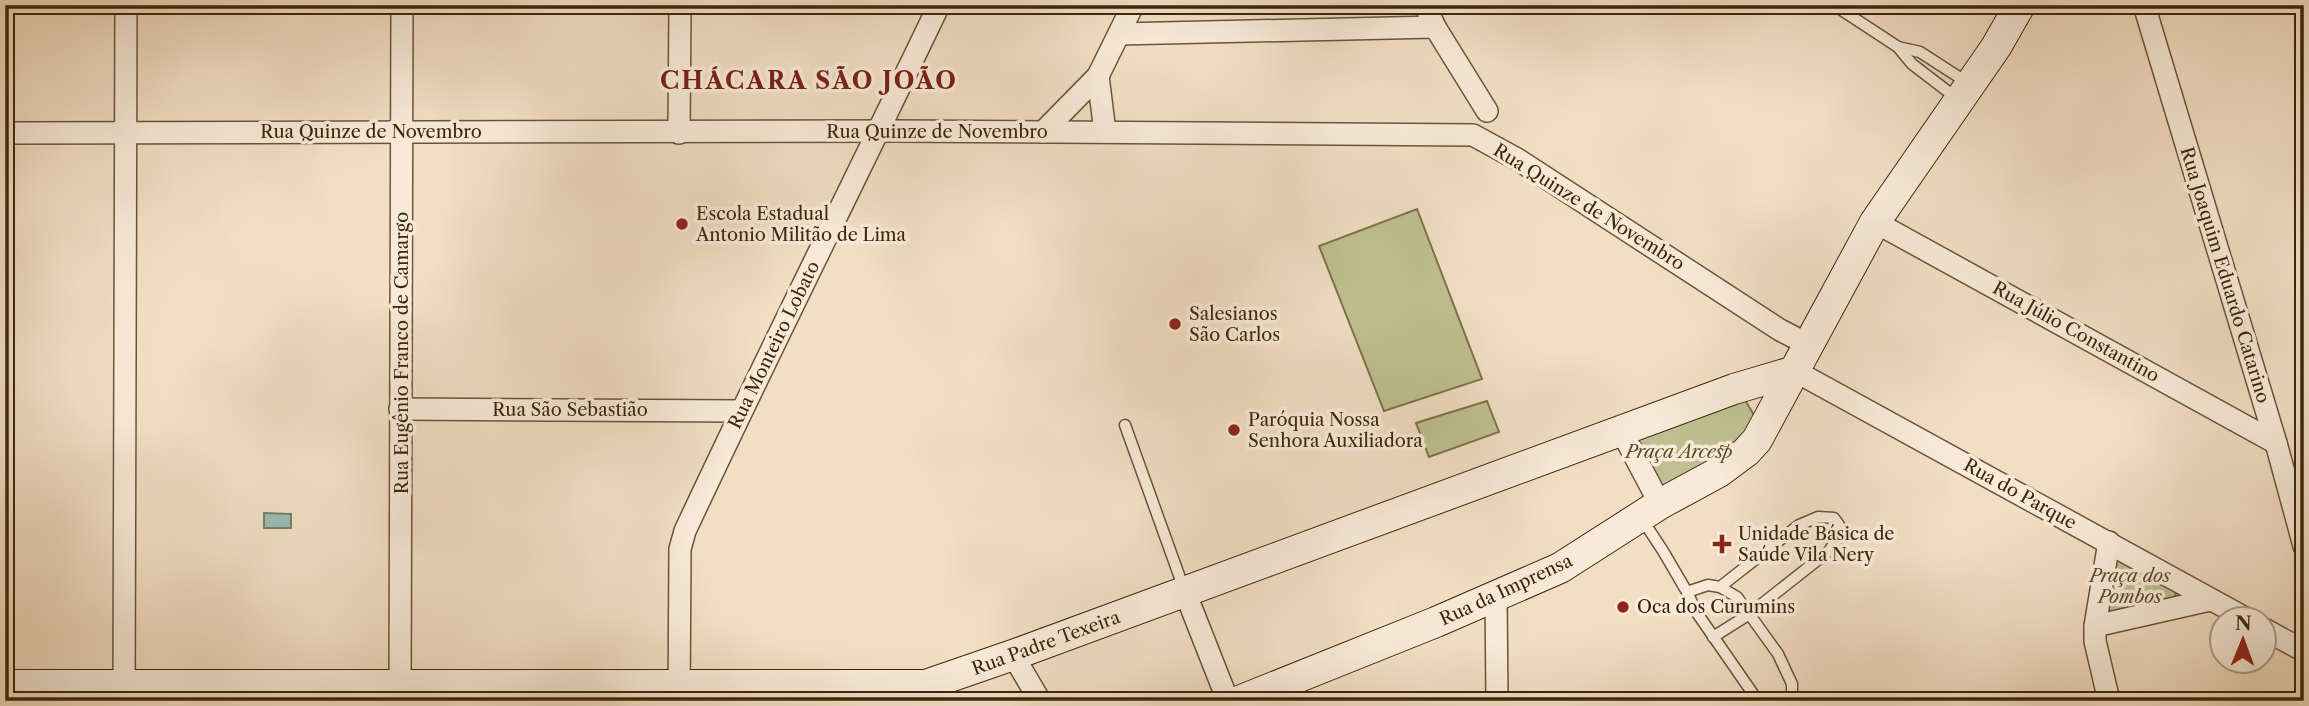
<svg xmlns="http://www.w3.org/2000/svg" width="2309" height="706" font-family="'Libre Caslon Text',serif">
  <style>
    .green { fill: #bec091; stroke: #7e734e; stroke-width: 2 }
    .water { fill: #9bbcb2; stroke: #76806f; stroke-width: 2 }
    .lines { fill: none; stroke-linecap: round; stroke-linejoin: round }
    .lane-casing { stroke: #6b5439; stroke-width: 13 }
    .street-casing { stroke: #6b5439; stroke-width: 24 }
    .secondary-casing { stroke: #3e260b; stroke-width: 32 }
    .lane { stroke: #f7ead8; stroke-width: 10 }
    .street { stroke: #f7ead8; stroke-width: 21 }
    .secondary { stroke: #f7ead8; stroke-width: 30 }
    .poi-dot { fill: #8f2418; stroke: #f7ead8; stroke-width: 2.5 }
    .labels { text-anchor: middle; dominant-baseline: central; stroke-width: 7; stroke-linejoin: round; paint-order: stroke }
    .street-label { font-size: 18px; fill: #3e260b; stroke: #f7ead8 }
    .poi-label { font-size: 18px; fill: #3e260b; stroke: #f7ead8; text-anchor: start }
    .park-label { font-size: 18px; font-style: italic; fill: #5e4c2c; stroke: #f7ead8 }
    .district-label { font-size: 24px; font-weight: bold; letter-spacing: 2px; fill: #7a1f14; stroke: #f7ead8 }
  </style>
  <rect width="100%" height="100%" fill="#f2dec3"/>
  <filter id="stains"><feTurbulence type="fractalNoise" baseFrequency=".00286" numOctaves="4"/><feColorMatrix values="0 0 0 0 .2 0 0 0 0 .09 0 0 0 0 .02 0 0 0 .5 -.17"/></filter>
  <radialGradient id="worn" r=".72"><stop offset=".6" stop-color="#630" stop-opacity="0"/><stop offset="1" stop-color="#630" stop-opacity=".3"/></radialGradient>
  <g class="green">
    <polygon points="1417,209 1482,379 1384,411 1319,246"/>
    <polygon points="1745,400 1754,415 1755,435 1662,497 1637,441 1641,432"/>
    <polygon points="1487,401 1499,432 1429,457 1416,423"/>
    <polygon points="2112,556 2173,589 2176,594 2174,598 2107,618"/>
  </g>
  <polygon class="water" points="264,513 291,514 291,528 264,528"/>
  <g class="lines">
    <g class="lane-casing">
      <g id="lane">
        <polyline points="1834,5 1898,47 1920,52 1968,83"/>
        <polyline points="1898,47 1912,64 1959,100"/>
        <polyline points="1125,425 1184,589"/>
        <polyline points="1642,519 1663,551 1687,592 1708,585 1720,587 1737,597 1778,654 1792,684 1792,698 1789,701"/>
        <polyline points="1687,592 1697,613 1758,701"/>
        <polyline points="1713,637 1748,615 1829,551 1839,537 1839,525 1834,518 1818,517 1799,525 1720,587"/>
      </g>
    </g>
    <g class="street-casing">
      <g id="street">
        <polyline points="1425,5 1435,27 1487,111"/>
        <polyline points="2144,5 2276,443 2304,546"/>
        <polyline points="1119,34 1435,27"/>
        <polyline points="1098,76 1105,132"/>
        <polyline points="1043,132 1098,76 1133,5"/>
        <polyline points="5,133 894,131 1473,135 1517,159 1780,330 1809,345"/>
        <polyline points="679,133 680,5"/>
        <polyline points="1875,222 2276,443"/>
        <polyline points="1795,371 2245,618"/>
        <polyline points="400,409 741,411"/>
        <polyline points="1622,432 1660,504"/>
        <polyline points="1185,592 1228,701"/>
        <polyline points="1496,595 1497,701"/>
        <polyline points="2095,626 2210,600"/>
        <polyline points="2264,629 2304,651"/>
        <polyline points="1013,655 1040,701"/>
        <polyline points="124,701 126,5"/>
        <polyline points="400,701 402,5"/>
        <path d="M 679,701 L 680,549 L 685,531 C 767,355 855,181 939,5"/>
        <polyline points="2109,701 2095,641 2095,626 2109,542"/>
      </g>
    </g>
    <g class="secondary-casing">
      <g id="secondary">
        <polyline points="5,685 926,685 1013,655 1734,389 1795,371"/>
        <polyline points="1239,701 1436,622 1560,568 1660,504 1719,472 1746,452 1757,440 1875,222 1996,47 2020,5"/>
      </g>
    </g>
    <use href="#lane" class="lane"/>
    <use href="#street" class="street"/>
    <use href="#secondary" class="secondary"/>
  </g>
  <g class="poi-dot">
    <circle cx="682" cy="224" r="7"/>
    <circle cx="1175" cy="324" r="7"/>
    <circle cx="1234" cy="430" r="7"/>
    <path d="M1718.5 533.5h7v7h7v7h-7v7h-7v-7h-7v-7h7z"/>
    <circle cx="1623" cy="607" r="7"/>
  </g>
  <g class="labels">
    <g class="street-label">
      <text x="371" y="132">Rua Quinze de Novembro</text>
      <text x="937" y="132">Rua Quinze de Novembro</text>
      <text transform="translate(1589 207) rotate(32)">Rua Quinze de Novembro</text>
      <text transform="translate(2225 275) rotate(73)">Rua Joaquim Eduardo Catarino</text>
      <text transform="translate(2076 332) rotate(29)">Rua Júlio Constantino</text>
      <text transform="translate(774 345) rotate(-64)">Rua Monteiro Lobato</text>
      <text transform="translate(402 353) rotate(-90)">Rua Eugênio Franco de Camargo</text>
      <text x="570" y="410">Rua São Sebastião</text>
      <text transform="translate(2020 494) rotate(29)">Rua do Parque</text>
      <text transform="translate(1506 590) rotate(-25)">Rua da Imprensa</text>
      <text transform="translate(1046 643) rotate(-20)">Rua Padre Texeira</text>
    </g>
    <g class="poi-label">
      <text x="696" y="214">Escola Estadual<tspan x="696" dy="21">Antonio Militão de Lima</tspan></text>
      <text x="1189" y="314">Salesianos<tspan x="1189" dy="21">São Carlos</tspan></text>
      <text x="1248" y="420">Paróquia Nossa<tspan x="1248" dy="21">Senhora Auxiliadora</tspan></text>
      <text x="1738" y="534">Unidade Básica de<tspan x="1738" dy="21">Saúde Vila Nery</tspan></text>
      <text x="1637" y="607">Oca dos Curumins</text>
    </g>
    <g class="park-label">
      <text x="1679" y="452">Praça Arcesp</text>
      <text x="2130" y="576">Praça dos<tspan x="2130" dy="21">Pombos</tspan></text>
    </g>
    <g class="district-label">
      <text x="809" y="80">CHÁCARA SÃO JOÃO</text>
    </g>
  </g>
  <rect width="2309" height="706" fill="none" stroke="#f2dec3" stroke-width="28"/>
  <rect x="7" y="7" width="2295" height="692" fill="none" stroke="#3e260b" stroke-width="3.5"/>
  <rect x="14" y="14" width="2281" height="678" fill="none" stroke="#3e260b" stroke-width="2"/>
  <g transform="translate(2243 640) rotate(1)"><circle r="33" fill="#f7ead8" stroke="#ad9c86" stroke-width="2"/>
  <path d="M0-5L12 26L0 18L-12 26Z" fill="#8f2418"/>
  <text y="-10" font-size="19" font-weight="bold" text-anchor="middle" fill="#3e260b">N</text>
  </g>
  <rect width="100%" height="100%" filter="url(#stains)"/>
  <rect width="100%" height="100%" fill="url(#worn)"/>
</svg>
